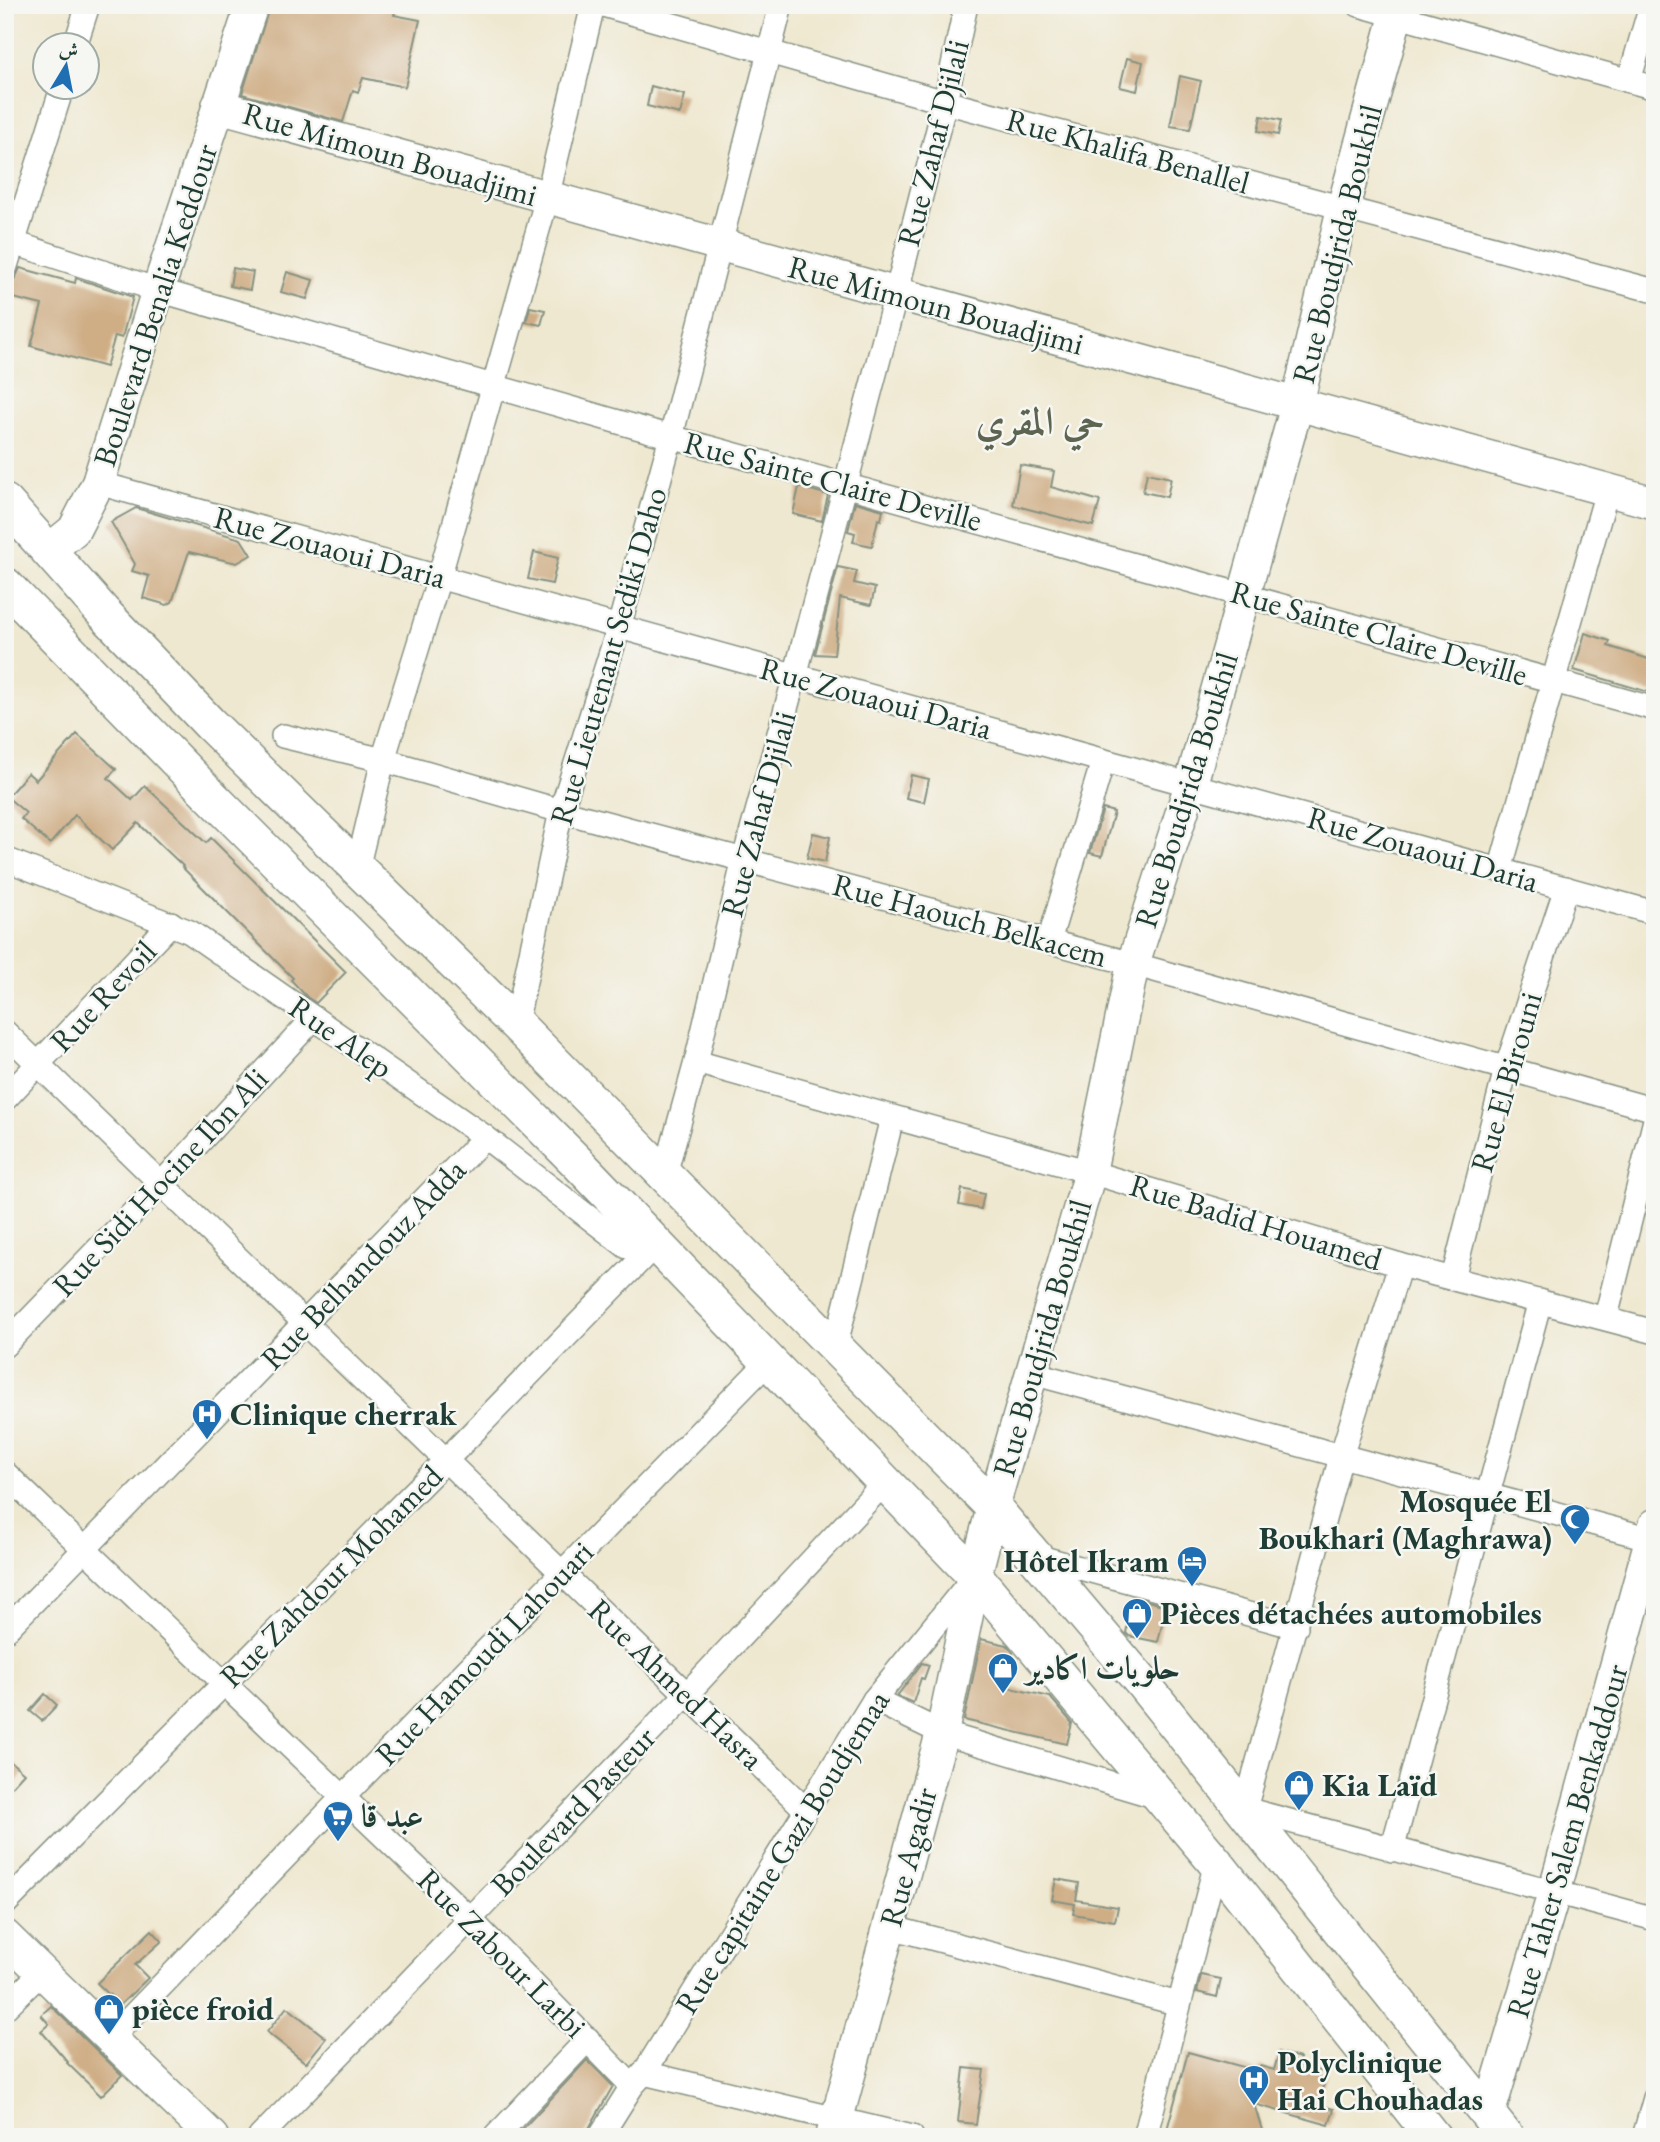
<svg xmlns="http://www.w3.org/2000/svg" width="1660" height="2142" font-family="'EB Garamond',Amiri,serif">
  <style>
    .building { fill: #cfae86 }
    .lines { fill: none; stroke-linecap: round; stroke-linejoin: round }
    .street-casing { stroke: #879282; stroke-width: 26 }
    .secondary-casing { stroke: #879282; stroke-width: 35 }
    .primary-casing { stroke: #879282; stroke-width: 38 }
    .street { stroke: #fff; stroke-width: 23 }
    .secondary { stroke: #fff; stroke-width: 32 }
    .primary { stroke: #fff; stroke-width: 35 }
    .labels { text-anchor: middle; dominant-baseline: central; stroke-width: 5; stroke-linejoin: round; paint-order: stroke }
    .street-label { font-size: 32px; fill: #1f3d34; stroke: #f6f6f2 }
    .poi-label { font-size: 32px; font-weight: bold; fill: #1f3d34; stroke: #f6f6f2; text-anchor: start }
    .district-label { font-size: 38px; font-weight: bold; fill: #5d6551; stroke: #f6f6f2 }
  </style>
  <rect width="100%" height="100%" fill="#f6f6f2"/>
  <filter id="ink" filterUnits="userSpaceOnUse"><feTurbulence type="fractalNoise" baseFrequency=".0143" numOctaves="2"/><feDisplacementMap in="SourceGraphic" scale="14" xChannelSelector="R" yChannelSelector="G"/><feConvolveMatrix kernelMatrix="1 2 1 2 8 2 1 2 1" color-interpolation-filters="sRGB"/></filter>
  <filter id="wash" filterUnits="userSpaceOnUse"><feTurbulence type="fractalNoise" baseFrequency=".00686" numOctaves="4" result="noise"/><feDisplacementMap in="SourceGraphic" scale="28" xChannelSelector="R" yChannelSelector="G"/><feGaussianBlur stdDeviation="1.57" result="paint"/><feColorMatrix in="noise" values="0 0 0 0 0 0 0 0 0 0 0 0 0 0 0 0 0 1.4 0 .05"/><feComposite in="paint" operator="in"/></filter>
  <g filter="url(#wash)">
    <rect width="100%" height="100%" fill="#efe8d0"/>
    <g id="blocks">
      <g class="building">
        <polygon points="270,5 397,5 394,15 420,20 405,87 363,78 358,92 353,90 343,122 242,94"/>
        <polygon points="1127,58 1143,62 1137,91 1120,87"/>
        <polygon points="1180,76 1201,81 1190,129 1170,126"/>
        <polygon points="651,86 685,95 680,114 647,106"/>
        <polygon points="1261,116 1281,120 1278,135 1258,131"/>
        <polygon points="20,268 75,283 76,278 133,297 122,338 115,336 106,367 31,346 42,305 5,296 5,283 15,279"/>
        <polygon points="233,268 253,272 250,290 230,286"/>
        <polygon points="287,272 313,280 307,299 281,292"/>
        <polygon points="530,307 545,310 541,325 526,322"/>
        <polygon points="1020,465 1054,471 1051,487 1100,501 1093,526 1013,505"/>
        <polygon points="1147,473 1171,478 1167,497 1143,492"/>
        <polygon points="799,487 828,495 822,521 793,514"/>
        <polygon points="855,502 883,510 881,520 878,519 872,546 853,542 855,533 848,531"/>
        <polygon points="136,508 241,539 251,555 237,563 189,552 172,602 167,605 143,598 149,576 132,571 135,564 111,522"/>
        <polygon points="534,552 558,558 552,584 528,579"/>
        <polygon points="838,567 857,571 854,583 875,588 871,605 840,598 834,655 815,654"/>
        <polygon points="1585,633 1610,641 1608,646 1655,661 1655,694 1574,670"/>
        <polygon points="77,734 116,769 108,778 132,800 145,786 206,843 211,838 346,972 316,1003 307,997 291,980 293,978 182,867 183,866 138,823 112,850 75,815 50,844 21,819 26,813 7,797 28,773 36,780"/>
        <polygon points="911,775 929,779 924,802 906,798"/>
        <polygon points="1103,809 1114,812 1102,856 1090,853"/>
        <polygon points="813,833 830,837 825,862 807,858"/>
        <polygon points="962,1189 984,1194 981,1209 959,1205"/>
        <polygon points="1133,1597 1166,1606 1158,1642 1129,1636 1126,1633"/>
        <polygon points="981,1639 1007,1645 1013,1653 1006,1687 1050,1697 1072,1723 1067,1744 964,1720"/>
        <polygon points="922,1663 929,1665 924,1679 921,1678 913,1703 897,1696"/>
        <polygon points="45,1694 57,1705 42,1721 30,1711"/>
        <polygon points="5,1757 24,1773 5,1794"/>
        <polygon points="1056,1879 1079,1883 1076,1900 1118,1907 1115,1921 1073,1914 1075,1904 1052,1900"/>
        <polygon points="152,1930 162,1941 135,1965 148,1978 120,2005 97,1983"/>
        <polygon points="1201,1975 1221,1979 1217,1997 1197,1992"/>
        <polygon points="51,2006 122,2075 101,2096 67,2063 68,2062 41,2031 49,2024 41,2015"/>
        <polygon points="287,2007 326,2038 306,2063 267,2032"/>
        <polygon points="1188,2052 1258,2071 1260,2066 1274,2070 1279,2052 1300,2058 1298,2065 1327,2073 1318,2105 1334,2109 1329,2125 1254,2104 1264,2137 1165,2137"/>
        <polygon points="587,2060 613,2086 584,2137 515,2137"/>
        <polygon points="964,2068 984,2070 976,2124 958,2122"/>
      </g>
    </g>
  </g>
  <g filter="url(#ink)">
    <use href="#blocks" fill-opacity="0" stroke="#879282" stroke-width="2"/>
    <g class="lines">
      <g class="street-casing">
        <g id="street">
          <polyline points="603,5 945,102 1655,291"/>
          <polyline points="1359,5 1655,88"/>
          <polyline points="75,46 88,5"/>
          <polyline points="1629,81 1651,5"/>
          <polyline points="14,243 158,290 671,437 1655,709"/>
          <polyline points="5,269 62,88"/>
          <polyline points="98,483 1655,913"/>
          <polyline points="283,736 383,760 561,811 1133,964 1655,1110"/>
          <polyline points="5,859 190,932 485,1137 627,1247 655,1245"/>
          <polyline points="357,869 383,760 439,578 547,198 593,5"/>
          <polyline points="1500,870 1607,491"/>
          <polyline points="1049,941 1103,761"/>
          <polyline points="516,1024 561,811 619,627 671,437 781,5"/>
          <polyline points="5,1032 806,1810"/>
          <polyline points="696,1062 1090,1172 1400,1265 1655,1332"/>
          <polyline points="5,1099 171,923"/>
          <polyline points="665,1174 696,1062 744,859 795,676 896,294 945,102 966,5"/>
          <polyline points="1400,1265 1341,1457 1245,1809 1655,1919"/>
          <polyline points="1453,1278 1506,1069 1566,888"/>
          <polyline points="1606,1317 1655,1120"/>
          <polyline points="5,1345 161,1184 314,1018"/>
          <polyline points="835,1348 892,1118"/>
          <polyline points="1032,1373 1655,1540"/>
          <polyline points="5,1473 469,1918 632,2086"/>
          <polyline points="1036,1556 1296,1627"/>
          <polyline points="5,1631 485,1137"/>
          <polyline points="874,1700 942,1733 1161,1798"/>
          <polyline points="1392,1850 1540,1301"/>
          <polyline points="5,1904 446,1460 655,1245"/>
          <polyline points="890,1927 1179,2004"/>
          <polyline points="5,2008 43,1971"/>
          <polyline points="112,2037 343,1797 769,1361"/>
          <polyline points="644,2073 912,2137"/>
          <polyline points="260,2137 686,1695 885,1482"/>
          <polyline points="495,2137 588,2039"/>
          <polyline points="600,2137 632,2086 644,2073 874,1700 973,1578"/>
          <polyline points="1145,2137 1216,1863"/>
          <polyline points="1644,2137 1655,2098"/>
        </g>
      </g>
      <g class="secondary-casing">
        <g id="secondary">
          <polyline points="218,106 1655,503"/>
          <polyline points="48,551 74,530 98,483 158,290 252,5"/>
          <polyline points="5,1936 212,2137"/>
          <polyline points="1488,2116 1554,1893 1655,1525"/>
          <polyline points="832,2137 942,1733 975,1576 993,1507 1090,1172 1133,964 1191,784 1244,595 1297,405 1343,208 1399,5"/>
        </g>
      </g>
      <g class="primary-casing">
        <g id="primary">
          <polyline points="5,502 102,611 210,724 516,1024 993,1507 1144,1685 1506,2137"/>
          <polyline points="5,585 203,788 577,1162 975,1576 1216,1863 1433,2137"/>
        </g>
      </g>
      <use href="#street" class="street"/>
      <use href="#secondary" class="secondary"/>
      <use href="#primary" class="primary"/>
    </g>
  </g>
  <defs>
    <g id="hospital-pin" transform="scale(1.575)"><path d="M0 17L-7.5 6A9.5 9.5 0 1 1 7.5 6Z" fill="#1f6fb2" stroke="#f6f6f2"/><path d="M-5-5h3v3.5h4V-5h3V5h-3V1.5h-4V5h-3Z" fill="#fff"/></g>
    <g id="mosque-pin" transform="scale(1.575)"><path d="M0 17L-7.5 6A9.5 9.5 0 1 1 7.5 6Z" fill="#1f6fb2" stroke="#f6f6f2"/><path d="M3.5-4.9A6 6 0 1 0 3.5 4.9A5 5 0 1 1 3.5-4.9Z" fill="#fff"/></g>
    <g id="hotel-pin" transform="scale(1.575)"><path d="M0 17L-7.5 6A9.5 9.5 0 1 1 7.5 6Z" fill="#1f6fb2" stroke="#f6f6f2"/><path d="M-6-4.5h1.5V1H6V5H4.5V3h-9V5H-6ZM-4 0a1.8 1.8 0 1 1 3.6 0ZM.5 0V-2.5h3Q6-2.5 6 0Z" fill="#fff"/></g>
    <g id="shop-pin" transform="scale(1.575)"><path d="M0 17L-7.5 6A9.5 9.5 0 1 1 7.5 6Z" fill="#1f6fb2" stroke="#f6f6f2"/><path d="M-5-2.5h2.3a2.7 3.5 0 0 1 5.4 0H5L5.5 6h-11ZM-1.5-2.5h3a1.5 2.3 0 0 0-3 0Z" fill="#fff"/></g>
    <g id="supermarket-pin" transform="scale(1.575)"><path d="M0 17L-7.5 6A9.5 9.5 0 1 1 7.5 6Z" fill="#1f6fb2" stroke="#f6f6f2"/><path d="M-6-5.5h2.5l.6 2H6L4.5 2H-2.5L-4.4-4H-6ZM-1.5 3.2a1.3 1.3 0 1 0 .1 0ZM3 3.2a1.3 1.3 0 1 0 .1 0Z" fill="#fff"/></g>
  </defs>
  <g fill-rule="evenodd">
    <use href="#hospital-pin" x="207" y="1414"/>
    <use href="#mosque-pin" x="1575" y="1519"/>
    <use href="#hotel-pin" x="1192" y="1561"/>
    <use href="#shop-pin" x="1137" y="1613"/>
    <use href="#shop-pin" x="1003" y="1668"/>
    <use href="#shop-pin" x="1299" y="1785"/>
    <use href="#supermarket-pin" x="338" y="1816"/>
    <use href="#shop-pin" x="109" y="2009"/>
    <use href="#hospital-pin" x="1254" y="2080"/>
  </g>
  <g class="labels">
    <g class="street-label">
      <text transform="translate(933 143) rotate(-76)">Rue Zahaf Djilali</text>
      <text transform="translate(1128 151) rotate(15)">Rue Khalifa Benallel</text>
      <text transform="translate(390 154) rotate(16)">Rue Mimoun Bouadjimi</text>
      <text transform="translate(1337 244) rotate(-76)">Rue Boudjrida Boukhil</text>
      <text transform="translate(155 305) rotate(-72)">Boulevard Benalia Keddour</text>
      <text transform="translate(936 305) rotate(15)">Rue Mimoun Bouadjimi</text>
      <text transform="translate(833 481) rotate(15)">Rue Sainte Claire Deville</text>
      <text transform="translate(330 547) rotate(15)">Rue Zouaoui Daria</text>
      <text transform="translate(1379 633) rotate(16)">Rue Sainte Claire Deville</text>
      <text transform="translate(608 656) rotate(-74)">Rue Lieutenant Sediki Daho</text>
      <text transform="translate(876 698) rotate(15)">Rue Zouaoui Daria</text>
      <text transform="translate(1186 790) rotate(-73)">Rue Boudjrida Boukhil</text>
      <text transform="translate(758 814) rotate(-75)">Rue Zahaf Djilali</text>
      <text transform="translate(1423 849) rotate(16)">Rue Zouaoui Daria</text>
      <text transform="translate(970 920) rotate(15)">Rue Haouch Belkacem</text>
      <text transform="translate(103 996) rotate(-47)">Rue Revoil</text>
      <text transform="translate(341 1037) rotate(35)">Rue Alep</text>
      <text transform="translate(1506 1082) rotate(-74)">Rue El Birouni</text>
      <text transform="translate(160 1182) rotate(-47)">Rue Sidi Hocine Ibn Ali</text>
      <text transform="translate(1256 1222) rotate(17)">Rue Badid Houamed</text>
      <text transform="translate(363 1264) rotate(-46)">Rue Belhandouz Adda</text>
      <text transform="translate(1042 1338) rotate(-74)">Rue Boudjrida Boukhil</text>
      <text transform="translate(331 1576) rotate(-45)">Rue Zahdour Mohamed</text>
      <text transform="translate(484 1653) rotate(-46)">Rue Hamoudi Lahouari</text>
      <text transform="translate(676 1684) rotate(44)">Rue Ahmed Hasra</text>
      <text transform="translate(573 1811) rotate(-46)">Boulevard Pasteur</text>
      <text transform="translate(1567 1841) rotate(-74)">Rue Taher Salem Benkaddour</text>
      <text transform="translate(782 1852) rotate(-58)">Rue capitaine Gazi Boudjemaa</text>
      <text transform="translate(908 1857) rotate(-75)">Rue Agadir</text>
      <text transform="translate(502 1953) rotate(45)">Rue Zabour Larbi</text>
    </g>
    <g class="poi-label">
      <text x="230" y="1414">Clinique cherrak</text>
      <text x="1552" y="1501" text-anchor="end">Mosquée El<tspan x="1552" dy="37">Boukhari (Maghrawa)</tspan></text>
      <text x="1169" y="1561" text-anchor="end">Hôtel Ikram</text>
      <text x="1160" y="1613">Pièces détachées automobiles</text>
      <text x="1026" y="1668">حلويات اكادير</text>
      <text x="1322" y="1785">Kia Laïd</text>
      <text x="361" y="1816">عبد قا</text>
      <text x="132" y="2009">pièce froid</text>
      <text x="1277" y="2062">Polyclinique<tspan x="1277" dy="37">Hai Chouhadas</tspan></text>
    </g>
    <g class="district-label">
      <text x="1040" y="420">حي المقري</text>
    </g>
  </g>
  <rect width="1660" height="2142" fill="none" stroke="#f6f6f2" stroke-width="28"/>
  <g transform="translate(66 66) rotate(10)"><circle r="33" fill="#f6f6f2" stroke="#a0aca6" stroke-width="2"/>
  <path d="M0-5L12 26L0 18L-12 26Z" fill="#1f6fb2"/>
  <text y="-10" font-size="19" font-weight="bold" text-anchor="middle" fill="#1f3d34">ش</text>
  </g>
</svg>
